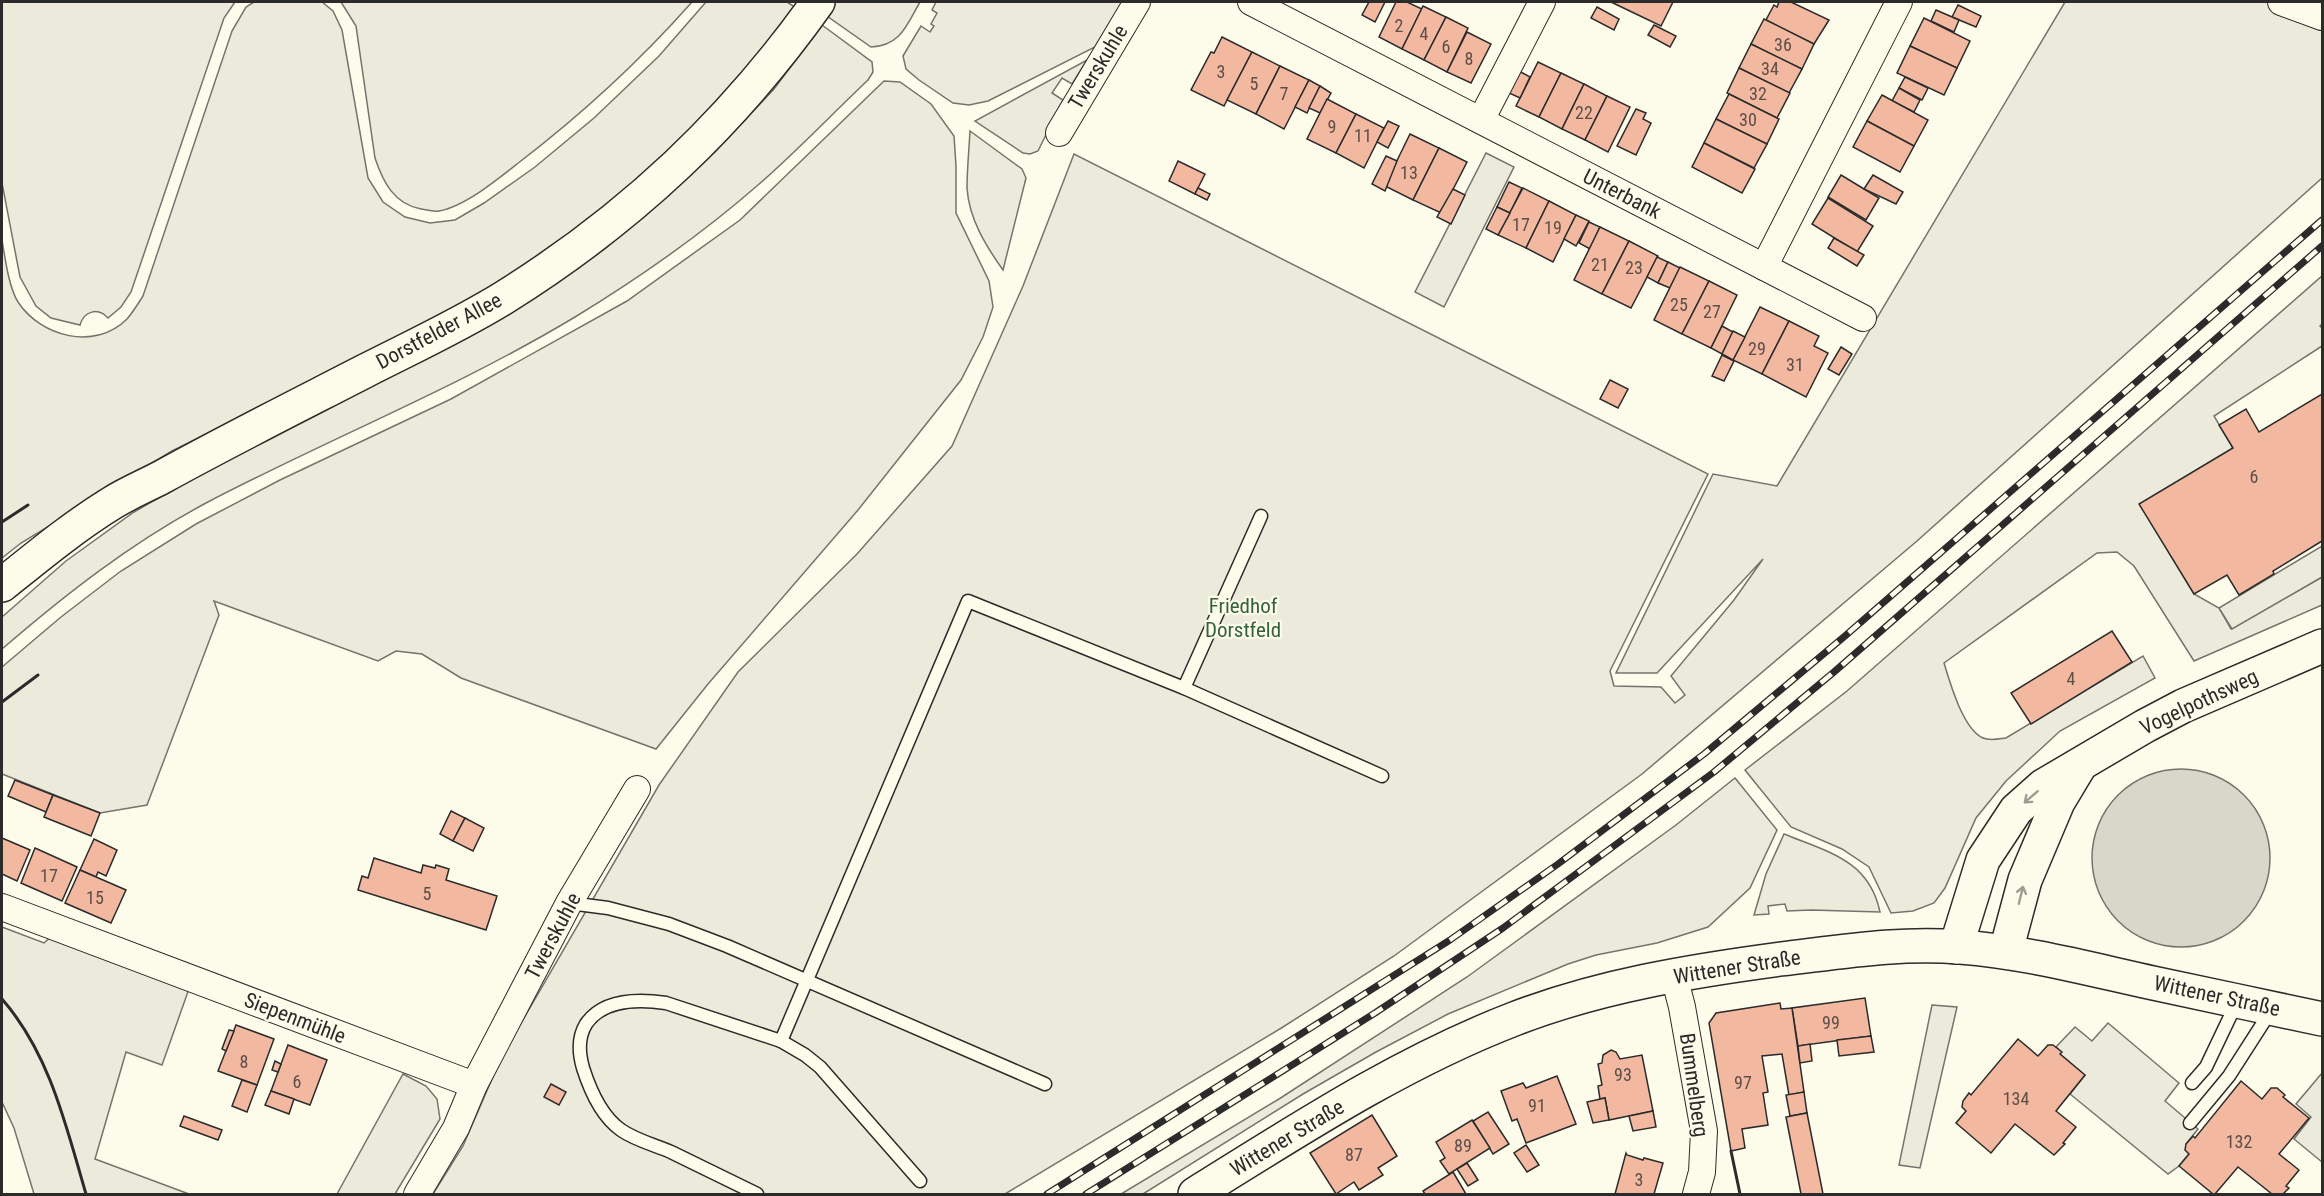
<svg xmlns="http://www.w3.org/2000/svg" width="2324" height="1196" font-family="'Roboto Condensed',sans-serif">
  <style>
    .green { fill: #ecebdb; stroke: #74746e; stroke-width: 1.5 }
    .parking { fill: #eceadb; stroke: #74746e; stroke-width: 1.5 }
    .water { fill: #d8d7c9; stroke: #74746e; stroke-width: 1.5 }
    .building { fill: #f2b8a0; stroke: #2b2b2b; stroke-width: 1.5 }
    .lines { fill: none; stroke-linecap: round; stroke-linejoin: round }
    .lane-casing { stroke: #2b2b2b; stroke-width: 15 }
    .street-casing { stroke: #2b2b2b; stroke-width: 28 }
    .secondary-casing { stroke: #2b2b2b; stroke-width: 36 }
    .lane { stroke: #fdfbea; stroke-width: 12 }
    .street { stroke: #fdfbea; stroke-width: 26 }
    .secondary { stroke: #fdfbea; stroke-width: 33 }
    .rail-casing { stroke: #2b2b2b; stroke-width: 7 }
    .rail { stroke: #fdfbea; stroke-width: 4.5; stroke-dasharray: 14; stroke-linecap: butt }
    .wall { stroke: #2b2b2b; stroke-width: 3 }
    .oneway { stroke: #9e9d94 }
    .labels { text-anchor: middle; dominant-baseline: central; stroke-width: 4.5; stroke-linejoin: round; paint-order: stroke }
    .number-label { font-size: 18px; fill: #5d4e48 }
    .street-label { font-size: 21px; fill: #2b2b2b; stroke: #fdfbea }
    .park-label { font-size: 21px; fill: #34623c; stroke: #fdfbea }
  </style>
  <rect width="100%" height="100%" fill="#fdfbea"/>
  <g class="green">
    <path d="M 2,2 L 235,2 L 224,18 L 131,292 L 121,307 L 108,318 C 98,307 84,311 80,325 L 51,318 L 36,306 L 20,277 L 2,183 Z"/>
    <path d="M 254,2 L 322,2 L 333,11 L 342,30 L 368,178 L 383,202 L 405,217 L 430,223 L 455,220 L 484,203 L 535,167 L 594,118 L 659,56 L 706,2 L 787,2 L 798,9 L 674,148 L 618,196 L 550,249 L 480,294 L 404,336 L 172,451 L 21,543 L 2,558 L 2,240 C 5,258 9,288 18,302 C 41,337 95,351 127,319 C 133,312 138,304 143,296 L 232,31 L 246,7 Z"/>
    <path d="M 341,2 L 692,2 C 639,62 581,115 517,164 C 497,180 465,206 439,211 C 434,212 427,210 421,209 C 394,204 383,182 375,158 L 356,26 Z"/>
    <path d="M 807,2 L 920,2 C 907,24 901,46 871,47 Z"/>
    <polygon points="936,2 1123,2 1095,47 988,101 969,105 953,103 919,80 906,69 903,56 921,26 930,32 934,26 931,24 937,13 932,10"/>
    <polygon points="2065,2 2322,2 2322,178 1917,541 1642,774 1394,956 1283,1027 1005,1194 433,1194 463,1146 502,1056 659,785 738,672 857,554 952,446 1023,286 1074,154 1708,474 1610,671 1614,686 1661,687 1675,703 1685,695 1671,676 1734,600 1763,559 1657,673 1616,673 1713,474 1777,486"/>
    <path d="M 822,25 L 872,62 L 873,72 L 868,80 C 831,115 796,152 758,185 C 702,234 639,278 575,317 C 457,388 328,439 206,503 C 131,543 66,594 2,649 L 2,617 L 66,561 L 134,512 L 216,465 L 537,295 L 606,248 L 715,152 L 774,89 Z"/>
    <polygon points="1087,60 1072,84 1062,78 1052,93 1063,100 1038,151 1030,154 1023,153 975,121"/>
    <polygon points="884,81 900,82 931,104 954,136 956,166 956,213 989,281 993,307 983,337 961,380 858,510 708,684 656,749 461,678 422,654 396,651 378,661 214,601 219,615 147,805 100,813 2,774 2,667 61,617 121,571 196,524 280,480 451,399 627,301 740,220"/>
    <path d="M 970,131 L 1022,169 L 1026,178 L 1003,270 C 986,246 969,219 967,188 C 967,170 969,150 970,131 Z"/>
    <polygon points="1486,153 1514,167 1444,307 1415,292"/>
    <path d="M 2322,276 L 2322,324 L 2320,326 L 2322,328 L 2322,346 L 2214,416 L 2233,448 L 2140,504 L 2194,594 L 2219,608 L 2231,629 L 2322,577 L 2322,605 L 2194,661 L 2134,566 L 2117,552 L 2097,553 L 1944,663 C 1950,683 1963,729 1983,738 C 1990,741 1998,739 2006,738 L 2143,656 L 2155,678 L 2060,731 L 2006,781 L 1976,818 L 1945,888 L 1934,903 L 1913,911 L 1891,913 L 1869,867 L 1842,849 L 1791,827 L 1745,770 L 1847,691 Z"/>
    <polygon points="1735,778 1777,830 1750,888 1708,927 1657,943 1596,955 1568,964 1448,1014 1376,1052 1303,1094 1143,1194 1121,1194 1279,1099 1467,977 1676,825"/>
    <path d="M 1784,834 C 1828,852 1869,860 1880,912 L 1811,910 L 1787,911 L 1785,904 L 1768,906 L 1769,914 L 1754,915 L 1766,874 Z"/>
    <polygon points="2,927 44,943 54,934 190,986 162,1065 126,1052 95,1159 189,1194 34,1194 14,1128 2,1102"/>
    <polygon points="403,1074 426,1086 437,1099 440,1119 395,1194 337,1194"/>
  </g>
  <g class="parking">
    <polygon points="2322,546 2322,577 2232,629 2219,608"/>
    <polygon points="1932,1005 1957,1007 1920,1168 1899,1165"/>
    <polygon points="2108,1023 2179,1083 2165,1101 2198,1129 2186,1144 2189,1154 2179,1166 2168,1174 2070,1094 2085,1075 2060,1054 2061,1052 2056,1047 2075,1027 2092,1041"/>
    <polygon points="2322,1073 2322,1162 2294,1139 2311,1117 2296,1104"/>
  </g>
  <circle class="water" cx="2181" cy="858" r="89"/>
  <g class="building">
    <polygon points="1369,2 1385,2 1375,22 1362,15"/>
    <polygon points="1396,2 1407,2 1422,9 1402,49 1379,37"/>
    <polygon points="1611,2 1673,2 1661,26"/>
    <polygon points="1779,2 1791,2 1829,20 1814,44 1766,20 1774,5 1777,7"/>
    <polygon points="1958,5 1981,16 1976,27 1952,17"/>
    <polygon points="1423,6 1446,17 1424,60 1402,49"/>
    <polygon points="1597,7 1619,19 1614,30 1591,18"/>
    <polygon points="1936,10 1959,20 1954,32 1931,21"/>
    <polygon points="1446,17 1468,28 1447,72 1424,60"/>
    <polygon points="1924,18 1970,41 1957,68 1910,46"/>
    <polygon points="1764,19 1814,44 1802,69 1751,44"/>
    <polygon points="1654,25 1676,36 1670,47 1648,35"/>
    <polygon points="1467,32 1491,44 1471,83 1447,72"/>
    <polygon points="1222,37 1252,52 1224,106 1191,90 1211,52 1214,53"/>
    <polygon points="1751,44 1802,69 1789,93 1739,68"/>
    <polygon points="1910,46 1957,68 1944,95 1897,73"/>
    <polygon points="1252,52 1280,66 1256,114 1227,100"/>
    <polygon points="1538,62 1561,73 1539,117 1516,106"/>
    <polygon points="1280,66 1309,80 1284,129 1256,114"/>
    <polygon points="1739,68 1790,93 1777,118 1727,93"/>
    <polygon points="1519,71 1530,77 1520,98 1509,93"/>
    <polygon points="1561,73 1584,84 1562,129 1539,117"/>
    <polygon points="1905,77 1928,88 1922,100 1899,88"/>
    <polygon points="1309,80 1320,86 1307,113 1295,107"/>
    <polygon points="1584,84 1607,96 1585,140 1562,129"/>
    <polygon points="1320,86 1331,93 1320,113 1309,108"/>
    <polygon points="1899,88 1920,100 1914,112 1892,101"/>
    <polygon points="1729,94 1779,119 1767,144 1716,119"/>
    <polygon points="1882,95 1928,120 1914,146 1867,121"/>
    <polygon points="1607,96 1630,107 1608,152 1585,140"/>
    <polygon points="1327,99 1356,114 1336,153 1307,139"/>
    <polygon points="1636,109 1646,113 1643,119 1651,123 1636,155 1617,146"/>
    <polygon points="1356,114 1384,128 1364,168 1336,153"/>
    <polygon points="1716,119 1767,144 1754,168 1704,143"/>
    <polygon points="1388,121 1399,126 1388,148 1377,142"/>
    <polygon points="1867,121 1914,146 1900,172 1853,147"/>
    <polygon points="1410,134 1439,148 1413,200 1387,187 1386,183"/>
    <polygon points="1704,143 1755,169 1742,193 1692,167"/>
    <polygon points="1439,148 1467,162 1442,211 1439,212 1413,200"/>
    <polygon points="1386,156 1397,161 1385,191 1372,184"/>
    <polygon points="1178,161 1205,174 1195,194 1169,181"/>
    <polygon points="1841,175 1879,198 1866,220 1828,197"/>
    <polygon points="1873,175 1903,192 1896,204 1864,189"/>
    <polygon points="1509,182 1522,188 1510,213 1497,207"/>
    <polygon points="1198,188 1210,194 1207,200 1195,194"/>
    <polygon points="1523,188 1549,201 1526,248 1498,235"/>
    <polygon points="1453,189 1465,195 1451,224 1437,217"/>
    <polygon points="1828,198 1873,226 1857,252 1812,224"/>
    <polygon points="1549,201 1576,215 1553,262 1526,248"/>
    <polygon points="1497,207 1510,213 1498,235 1486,229"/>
    <polygon points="1576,215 1589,221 1576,246 1564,239"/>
    <polygon points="1589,222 1600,227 1590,249 1579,243"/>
    <polygon points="1600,227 1629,241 1602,294 1574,280"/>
    <polygon points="1834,238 1864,255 1857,266 1828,248"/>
    <polygon points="1629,241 1658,256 1631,308 1602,294"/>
    <polygon points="1657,257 1668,262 1658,283 1647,277"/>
    <polygon points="1668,262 1680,268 1670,288 1658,283"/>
    <polygon points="1680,267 1709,281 1682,334 1654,320"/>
    <polygon points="1709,281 1737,295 1711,348 1682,334"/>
    <polygon points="1760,307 1789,321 1762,374 1733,360"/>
    <polygon points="1789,321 1819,336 1814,346 1828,353 1806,397 1762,374"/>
    <polygon points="1722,326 1733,332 1722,354 1711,348"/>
    <polygon points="1733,331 1745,337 1733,360 1722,354"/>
    <polygon points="1841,347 1852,354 1839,375 1828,369"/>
    <polygon points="1722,355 1734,361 1724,381 1712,376"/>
    <polygon points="1610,380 1628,389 1618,408 1600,399"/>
    <polygon points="2322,394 2322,541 2273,571 2274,574 2239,595 2227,575 2194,594 2139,504 2233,448 2219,425 2246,409 2259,432"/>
    <polygon points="2112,631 2132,662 2031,724 2011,693"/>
    <polygon points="15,780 53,795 46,812 8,796"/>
    <polygon points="53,795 100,813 91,836 44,817"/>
    <polygon points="451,811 465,818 453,841 440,834"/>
    <polygon points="465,818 484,828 473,851 453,841"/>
    <polygon points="2,838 30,850 17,881 2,874"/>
    <polygon points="94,839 117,850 106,876 98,872 96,877 80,870"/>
    <polygon points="35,848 77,867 62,901 21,883"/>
    <polygon points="374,858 421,873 423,865 435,868 436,865 449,869 446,880 497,896 486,930 358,890 362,876 368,878"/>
    <polygon points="80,870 126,890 111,923 65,903"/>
    <polygon points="1865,998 1871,1036 1798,1046 1792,1008"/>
    <polygon points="1780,1003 1781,1009 1792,1008 1804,1092 1789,1095 1782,1054 1762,1056 1768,1092 1763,1093 1768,1125 1742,1129 1745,1148 1731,1151 1709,1023 1716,1013"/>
    <polygon points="236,1025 274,1039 257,1085 218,1071"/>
    <polygon points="229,1030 234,1031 226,1051 222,1049"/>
    <polygon points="1871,1036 1874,1052 1839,1056 1837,1040"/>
    <polygon points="2018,1039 2038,1056 2048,1045 2053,1045 2062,1052 2060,1054 2085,1075 2056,1111 2076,1127 2063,1143 2065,1144 2054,1155 2015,1124 1991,1153 1956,1123 1966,1111 1962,1107 1963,1101 1969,1093 1971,1095"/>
    <polygon points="1810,1044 1812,1061 1800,1063 1798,1046"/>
    <polygon points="288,1045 327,1060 310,1105 271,1091"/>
    <polygon points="1611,1050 1616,1052 1620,1059 1642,1055 1653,1111 1609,1120 1605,1098 1600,1099 1598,1086 1602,1085 1598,1064 1602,1063 1603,1055"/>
    <polygon points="275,1061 281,1064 278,1072 272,1070"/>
    <polygon points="1557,1076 1576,1124 1526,1143 1517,1119 1512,1121 1501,1091 1523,1083 1526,1088"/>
    <polygon points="242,1080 257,1085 247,1112 232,1106"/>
    <polygon points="2241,1081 2262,1099 2271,1088 2277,1088 2285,1095 2283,1097 2309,1118 2279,1154 2299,1170 2286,1186 2289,1188 2283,1194 2272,1194 2238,1167 2215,1194 2213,1194 2179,1166 2189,1154 2185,1150 2186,1144 2193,1136 2195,1138"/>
    <polygon points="551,1084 566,1092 559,1105 544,1097"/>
    <polygon points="271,1091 294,1099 289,1114 265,1105"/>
    <polygon points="1804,1092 1807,1113 1790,1116 1786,1095"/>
    <polygon points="1605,1098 1609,1120 1593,1123 1587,1102"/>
    <polygon points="1653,1111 1656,1127 1633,1131 1629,1116"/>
    <polygon points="1488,1112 1509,1144 1493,1154 1473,1121"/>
    <polygon points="1807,1113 1823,1194 1801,1194 1786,1117"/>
    <polygon points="1372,1115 1397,1156 1378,1168 1383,1175 1359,1190 1354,1182 1336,1194 1310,1153"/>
    <polygon points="184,1116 222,1130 218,1140 180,1126"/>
    <polygon points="1472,1120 1490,1148 1449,1174 1440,1161 1445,1158 1436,1142"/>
    <polygon points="1526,1145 1539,1165 1527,1172 1514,1153"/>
    <polygon points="1626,1153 1627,1155 1643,1160 1644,1158 1663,1163 1654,1194 1615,1194"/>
    <polygon points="1467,1163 1478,1180 1468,1186 1457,1169"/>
    <polygon points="1453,1172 1466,1194 1425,1194 1423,1191"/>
  </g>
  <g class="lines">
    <g class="lane-casing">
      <g id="lane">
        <polyline points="1184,688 1261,516"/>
        <polyline points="569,903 608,908 669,924 727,946 1045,1084"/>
        <polyline points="781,1041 805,1055 820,1067 920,1181"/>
        <polyline points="2192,1083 2206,1067 2237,1002"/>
        <polyline points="2190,1123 2229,1076 2272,1009"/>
        <path d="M 757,1194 C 728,1180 700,1166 671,1152 C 655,1145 635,1140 621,1130 C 601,1116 590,1090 583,1068 C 579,1054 578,1037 586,1024 C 603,999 639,999 666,1003 L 781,1041 L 968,601 L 1184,688 L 1382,776"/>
      </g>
    </g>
    <g class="street-casing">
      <g id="street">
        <polyline points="1251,2 1863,318"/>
        <polyline points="2281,2 2322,17"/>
        <polyline points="1481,120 1542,2"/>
        <polyline points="1059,133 1137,2"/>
        <polyline points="1764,267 1899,2"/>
        <polyline points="2,907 474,1085"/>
        <polyline points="1674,976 1682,1007 1704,1131 1702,1172 1696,1194"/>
        <polyline points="417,1194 456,1128 474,1085 569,903 637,789"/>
      </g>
    </g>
    <g class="secondary-casing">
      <g id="secondary">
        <path d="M 2,585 C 37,557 73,527 112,503 C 128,493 145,486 162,477 C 229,440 297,406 365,371 C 412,347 460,325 505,297 C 631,218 732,123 818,2"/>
        <polyline points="1956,947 1983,860 2016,810 2043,786 2145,726 2183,706 2322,646"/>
        <polyline points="2006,951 2025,880 2058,802 2079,767"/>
        <path d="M 1195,1194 C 1298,1130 1400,1063 1514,1019 C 1599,986 1691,971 1781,959 C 1841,952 1899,942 1960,947 C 2026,952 2089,969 2153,983 C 2209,995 2266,1007 2322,1019"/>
      </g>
    </g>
    <use href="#lane" class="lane"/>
    <use href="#street" class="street"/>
    <use href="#secondary" class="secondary"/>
    <g class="rail-casing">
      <g id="rail">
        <polyline points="1047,1194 1450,940 1558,864 1704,754 1845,636 2322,220"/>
        <polyline points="1086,1194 1375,1013 1503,928 1714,772 1834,672 2322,246"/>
      </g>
    </g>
    <use href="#rail" class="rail"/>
    <g class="wall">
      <polyline points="2,522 28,505"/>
      <polyline points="2,702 38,675"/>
      <path d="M 2,999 C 50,1054 66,1126 86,1194"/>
      <polyline points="1731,1151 1740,1194"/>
    </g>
  </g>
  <defs><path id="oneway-shaft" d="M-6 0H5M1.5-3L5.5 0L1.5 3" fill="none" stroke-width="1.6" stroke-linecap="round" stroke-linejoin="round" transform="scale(1.5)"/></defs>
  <g class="oneway">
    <use href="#oneway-shaft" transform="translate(2031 797) rotate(139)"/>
    <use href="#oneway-shaft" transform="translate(2021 895) rotate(-76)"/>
  </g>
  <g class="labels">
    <g class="number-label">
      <text x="1399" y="25">2</text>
      <text x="1424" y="33">4</text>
      <text x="1783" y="44">36</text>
      <text x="1446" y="46">6</text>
      <text x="1469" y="58">8</text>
      <text x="1770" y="68">34</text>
      <text x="1221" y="71">3</text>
      <text x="1254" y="83">5</text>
      <text x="1284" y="93">7</text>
      <text x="1758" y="93">32</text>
      <text x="1584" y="112">22</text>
      <text x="1748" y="119">30</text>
      <text x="1332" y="126">9</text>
      <text x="1363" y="135">11</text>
      <text x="1409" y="172">13</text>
      <text x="1521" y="224">17</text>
      <text x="1553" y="227">19</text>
      <text x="1600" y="264">21</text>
      <text x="1634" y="267">23</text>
      <text x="1679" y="304">25</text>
      <text x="1712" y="311">27</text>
      <text x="1757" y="348">29</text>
      <text x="1795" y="364">31</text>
      <text x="2254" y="476">6</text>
      <text x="2071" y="678">4</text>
      <text x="49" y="875">17</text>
      <text x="427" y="893">5</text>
      <text x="95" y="897">15</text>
      <text x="1831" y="1022">99</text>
      <text x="244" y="1061">8</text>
      <text x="1623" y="1074">93</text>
      <text x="297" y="1081">6</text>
      <text x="1743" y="1082">97</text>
      <text x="2016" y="1098">134</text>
      <text x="1537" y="1105">91</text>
      <text x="2239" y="1141">132</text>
      <text x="1463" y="1145">89</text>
      <text x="1354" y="1154">87</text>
      <text x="1639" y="1179">3</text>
    </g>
    <g class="street-label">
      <text transform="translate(1098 67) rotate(-59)">Twerskuhle</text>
      <text transform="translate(1622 194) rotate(27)">Unterbank</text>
      <text transform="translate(439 331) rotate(-28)">Dorstfelder Allee</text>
      <text transform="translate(2199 702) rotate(-25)">Vogelpothsweg</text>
      <text transform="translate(553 936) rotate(-62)">Twerskuhle</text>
      <text transform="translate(1737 967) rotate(-9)">Wittener Straße</text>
      <text transform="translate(2217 996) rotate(12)">Wittener Straße</text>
      <text transform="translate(295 1018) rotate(21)">Siepenmühle</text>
      <text transform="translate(1694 1085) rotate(82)">Bummelberg</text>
      <text transform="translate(1287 1138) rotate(-31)">Wittener Straße</text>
    </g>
    <g class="park-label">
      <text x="1243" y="606">Friedhof<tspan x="1243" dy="24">Dorstfeld</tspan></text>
    </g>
  </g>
  <rect width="2324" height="1196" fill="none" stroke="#2b2b2b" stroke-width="6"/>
</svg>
